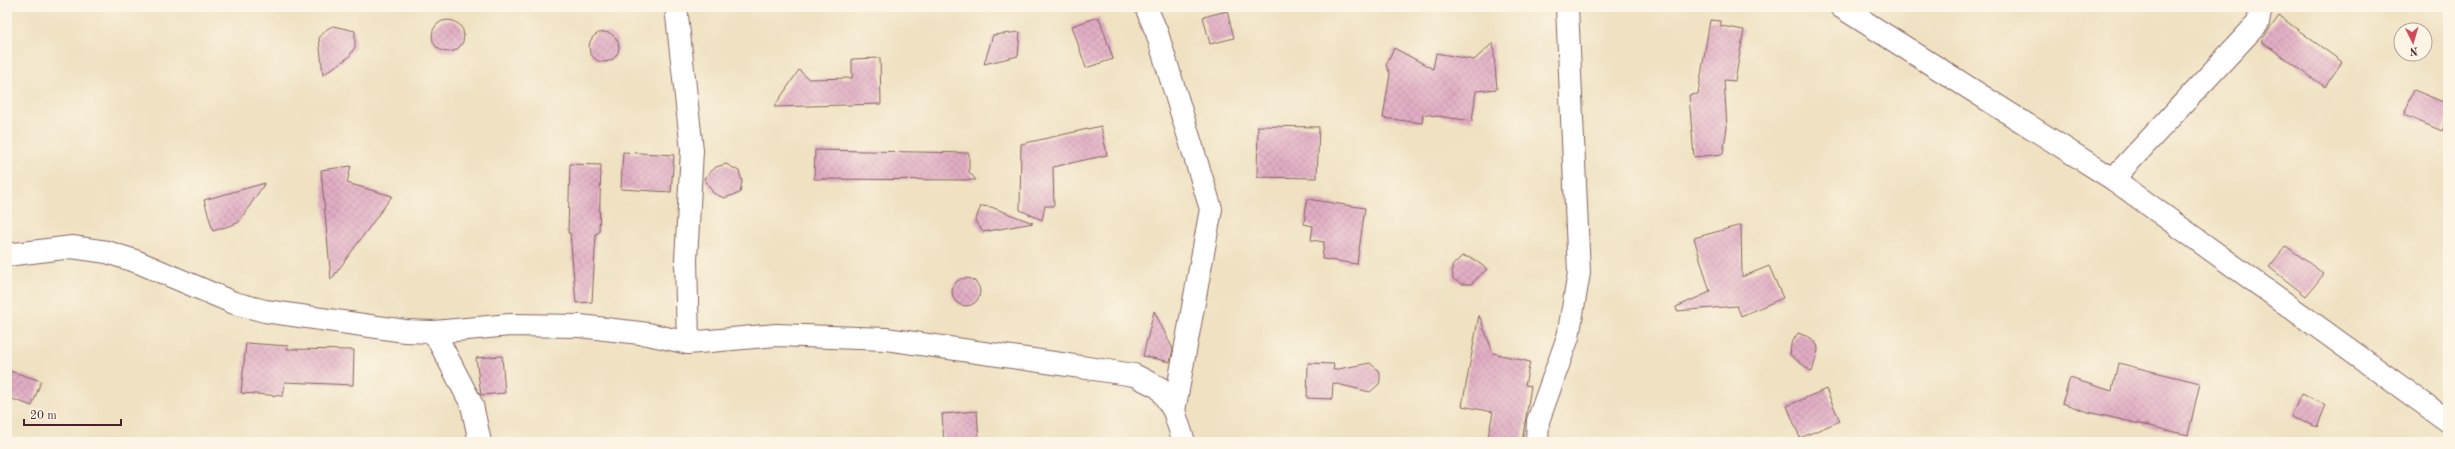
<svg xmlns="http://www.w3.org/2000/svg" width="2455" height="449" font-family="'Old Standard TT',serif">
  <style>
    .building { fill: url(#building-cross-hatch) }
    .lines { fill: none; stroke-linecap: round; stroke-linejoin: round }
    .minor-casing { stroke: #846360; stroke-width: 24 }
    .minor { stroke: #fff; stroke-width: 22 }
  </style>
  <defs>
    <pattern id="building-cross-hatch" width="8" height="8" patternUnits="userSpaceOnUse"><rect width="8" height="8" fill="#e1adc4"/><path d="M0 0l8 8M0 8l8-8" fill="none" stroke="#c394a9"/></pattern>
  </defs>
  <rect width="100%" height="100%" fill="#fcf5e5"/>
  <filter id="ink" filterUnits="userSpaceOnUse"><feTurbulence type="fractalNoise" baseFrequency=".025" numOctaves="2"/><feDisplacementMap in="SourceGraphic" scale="8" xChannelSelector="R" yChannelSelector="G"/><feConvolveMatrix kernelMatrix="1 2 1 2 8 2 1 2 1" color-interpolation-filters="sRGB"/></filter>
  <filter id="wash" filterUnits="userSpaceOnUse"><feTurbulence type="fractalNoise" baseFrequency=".012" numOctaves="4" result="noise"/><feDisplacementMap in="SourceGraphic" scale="16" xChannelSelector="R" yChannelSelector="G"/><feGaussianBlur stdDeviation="0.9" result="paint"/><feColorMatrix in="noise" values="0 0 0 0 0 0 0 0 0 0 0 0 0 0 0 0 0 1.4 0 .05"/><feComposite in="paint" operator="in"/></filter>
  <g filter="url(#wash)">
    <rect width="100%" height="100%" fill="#efe1c1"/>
    <g id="blocks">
      <g class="building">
        <polygon points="1227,11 1234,38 1210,44 1203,17"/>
        <polygon points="2279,16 2342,62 2325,87 2261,41"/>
        <polygon points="1099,17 1113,59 1086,68 1072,26"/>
        <polygon points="1710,20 1720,21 1721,26 1744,30 1735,81 1724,80 1727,127 1723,154 1694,157 1689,95 1698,94"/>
        <circle cx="448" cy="36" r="16"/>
        <polygon points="333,26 355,31 355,47 349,57 323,75 319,38 327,29"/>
        <circle cx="604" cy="47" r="15"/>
        <polygon points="1020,32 1018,56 984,64 993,35"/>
        <polygon points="1493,43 1497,89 1476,91 1472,121 1423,114 1422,123 1383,118 1390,74 1386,65 1394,48 1433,69 1436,53 1474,60"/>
        <polygon points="880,58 881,104 774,107 799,70 809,79 852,78 852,59"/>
        <polygon points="2414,90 2448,104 2448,117 2442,131 2404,115"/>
        <polygon points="1101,126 1107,155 1053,167 1054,206 1045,206 1042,220 1020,210 1021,144"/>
        <polygon points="1258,126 1319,127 1317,178 1257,177"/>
        <polygon points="815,150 969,153 969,172 976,180 814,179"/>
        <polygon points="623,152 674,155 671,192 621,189"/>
        <polygon points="570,164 601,165 599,233 596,233 592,302 576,303 570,233 568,233"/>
        <polygon points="726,164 739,171 742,181 740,193 724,198 713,193 704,178 716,167"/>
        <polygon points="351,166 347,183 392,196 331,280 321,170"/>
        <polygon points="265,183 238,223 213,231 204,200"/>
        <polygon points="1307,199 1365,208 1357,264 1322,259 1324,242 1311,240 1313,226 1304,224"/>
        <polygon points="981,206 991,207 1033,223 983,232 975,221"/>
        <polygon points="1741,225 1742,277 1769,266 1783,298 1741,316 1737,306 1677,311 1676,307 1710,292 1694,238"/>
        <polygon points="2286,246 2324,274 2306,296 2269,267"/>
        <polygon points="1462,256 1472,258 1487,269 1471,284 1462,284 1453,279 1452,266"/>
        <circle cx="966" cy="292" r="14"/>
        <polygon points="1154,311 1173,349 1170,362 1143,356"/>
        <polygon points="1479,315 1493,353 1530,362 1525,385 1531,386 1522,442 1487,442 1493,412 1462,406"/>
        <polygon points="1798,333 1811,338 1817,345 1818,350 1812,372 1790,355 1791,344"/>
        <polygon points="246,343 288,346 287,349 354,350 353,385 285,382 283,396 241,393"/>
        <polygon points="502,356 505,393 481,395 476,358"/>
        <polygon points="1308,363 1334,364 1333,370 1370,363 1380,372 1380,380 1379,384 1370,392 1333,383 1332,399 1307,398"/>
        <polygon points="2118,363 2200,383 2188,435 2088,412 2062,403 2070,378 2112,391"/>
        <polygon points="7,370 41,381 32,406 7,397"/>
        <polygon points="1826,389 1840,421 1800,438 1787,406"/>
        <polygon points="2301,394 2326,405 2317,427 2291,417"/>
        <polygon points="977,411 979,442 944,442 942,414"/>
      </g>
    </g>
  </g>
  <g filter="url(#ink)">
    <use href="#blocks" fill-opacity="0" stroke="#846360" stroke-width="1"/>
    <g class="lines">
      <g class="minor-casing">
        <g id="minor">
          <polyline points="676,7 692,150 686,260 688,343"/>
          <polyline points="1146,7 1157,33 1211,209 1174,411"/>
          <polyline points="1841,7 2113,179 2448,421"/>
          <polyline points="2113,179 2258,23 2261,7"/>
          <polyline points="7,255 72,247 107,252 138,262 234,303 265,311 405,331 434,332 510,325 580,326 648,334 688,343 776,335 886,339 1054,363 1134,375 1160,388 1174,411 1184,442"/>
          <polyline points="434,332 472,405 480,442"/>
          <polyline points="1537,442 1538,421 1568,337 1579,273 1567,7"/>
        </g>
      </g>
      <use href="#minor" class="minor"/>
    </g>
  </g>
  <rect width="2455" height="449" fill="none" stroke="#fcf5e5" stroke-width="24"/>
  <g transform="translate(2413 42) rotate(175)"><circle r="19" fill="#fcf5e5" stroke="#b59f9b"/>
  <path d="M0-3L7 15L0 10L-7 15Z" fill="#d1495b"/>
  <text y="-6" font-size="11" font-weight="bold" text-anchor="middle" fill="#4a1f2b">N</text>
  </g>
  <path d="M24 419v6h97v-6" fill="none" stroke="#4a1f2b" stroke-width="2"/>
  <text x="30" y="419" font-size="12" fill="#4a1f2b" stroke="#fcf5e5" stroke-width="3" paint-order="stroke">20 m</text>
</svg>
